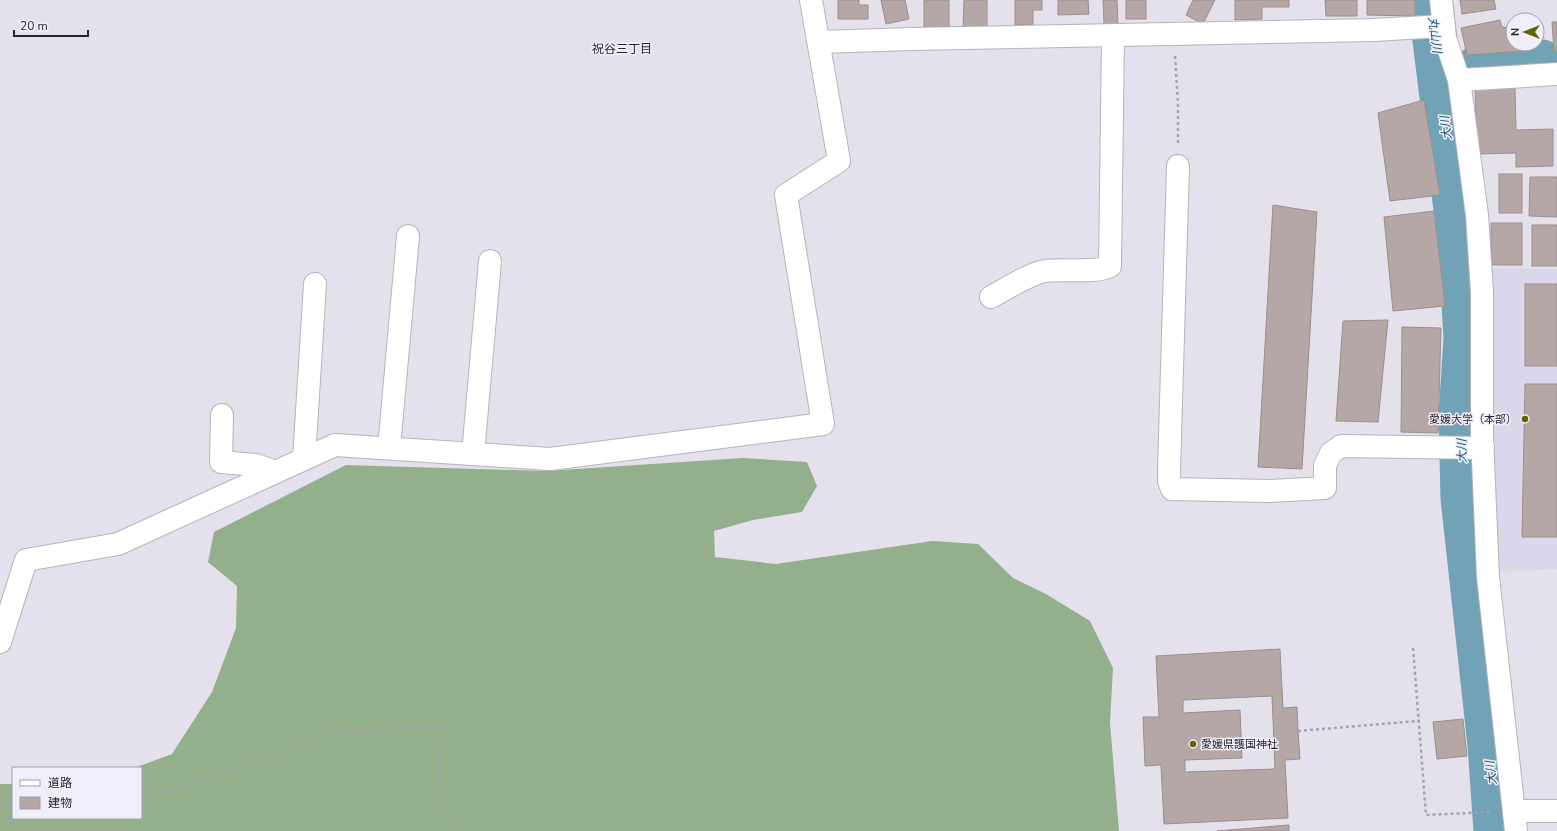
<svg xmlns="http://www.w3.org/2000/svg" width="1557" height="831" font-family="'Nunito Sans','Noto Sans JP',sans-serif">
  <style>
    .built { fill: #dbd6ea }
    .forest { fill: #93af8b }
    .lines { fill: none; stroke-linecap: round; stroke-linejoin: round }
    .river { stroke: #72a2b6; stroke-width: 45 }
    .building { fill: #b5a7a5; stroke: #9b8e8d; fill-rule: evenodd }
    .minor-casing { stroke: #b5b3be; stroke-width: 24 }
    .path { stroke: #a4a2ab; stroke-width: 2.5; stroke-dasharray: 3 3; stroke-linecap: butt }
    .minor { stroke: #fff; stroke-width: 22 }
    .poi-dot { fill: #636400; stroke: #f1eefb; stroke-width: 1.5 }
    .labels { text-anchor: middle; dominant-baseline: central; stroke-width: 3; stroke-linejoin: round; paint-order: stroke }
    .poi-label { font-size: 11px; fill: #27262a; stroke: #f1eefb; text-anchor: end }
    .water-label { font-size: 12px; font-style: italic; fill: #16566b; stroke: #f1eefb }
    .neighbourhood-label { font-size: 12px; fill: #27262a; stroke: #f1eefb }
  </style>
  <rect width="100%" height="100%" fill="#e4e1ed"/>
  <polygon class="built" points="1490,268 1557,269 1557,569 1496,572"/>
  <polygon class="forest" points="743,458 807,462 817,486 802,512 753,520 714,531 715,557 776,564 932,541 978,544 1013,578 1046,594 1090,621 1113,668 1110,723 1119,831 0,831 0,784 13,784 13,818 141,818 141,768 134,768 172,754 212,692 236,628 237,586 208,562 214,532 346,465 546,471"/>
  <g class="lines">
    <g class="river">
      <polyline points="1430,0 1461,250 1466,338 1461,416 1463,498 1490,745 1496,831"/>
      <polyline points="1477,68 1542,62"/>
    </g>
  </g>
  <g class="building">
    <polygon points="838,0 859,0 859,5 868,5 868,19 838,19"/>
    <polygon points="881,0 905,0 909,19 886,24"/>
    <rect x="924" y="0" width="25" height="27"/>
    <polygon points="964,0 987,0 987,27 963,27"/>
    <polygon points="1015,0 1042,0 1042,10 1033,10 1033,25 1015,25"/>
    <polygon points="1058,0 1088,0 1089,14 1058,15"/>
    <polygon points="1103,0 1117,0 1118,24 1104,24"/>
    <rect x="1126" y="0" width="20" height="19"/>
    <polygon points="1193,0 1215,0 1203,24 1186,15"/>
    <polygon points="1235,0 1289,0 1289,7 1262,7 1262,19 1235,20"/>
    <polygon points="1325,0 1357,0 1357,16 1326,16"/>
    <polygon points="1367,0 1415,0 1415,16 1367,15"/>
    <polygon points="1460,0 1494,0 1496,9 1462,14"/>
    <polygon points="1500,20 1502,27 1513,28 1513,44 1526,44 1526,51 1467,55 1461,28"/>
    <polygon points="1552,22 1557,22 1557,51 1554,51"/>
    <polygon points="1515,88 1516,130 1553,129 1553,166 1516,167 1516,153 1477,154 1475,89"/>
    <polygon points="1424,100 1440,195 1390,201 1378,113"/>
    <rect x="1499" y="174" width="23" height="39"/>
    <polygon points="1530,177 1557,177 1557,217 1529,216"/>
    <polygon points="1273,205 1317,212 1302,469 1258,467"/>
    <polygon points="1434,211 1445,306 1393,311 1384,217"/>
    <rect x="1491" y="223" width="31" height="42"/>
    <rect x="1532" y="225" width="25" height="41"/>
    <rect x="1525" y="284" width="32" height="82"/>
    <polygon points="1388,320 1378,422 1336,421 1343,321"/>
    <polygon points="1402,327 1441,328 1438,433 1401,432"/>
    <polygon points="1525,384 1557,384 1557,537 1522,537"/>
    <path d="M 1280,649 L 1283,708 L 1297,707 L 1298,731 L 1300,759 L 1285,760 L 1288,818 L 1164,824 L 1161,765 L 1145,766 L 1143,717 L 1159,717 L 1156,656 ZM 1272,696 L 1275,769 L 1185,772 L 1185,760 L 1242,758 L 1240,710 L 1183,713 L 1183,700 Z"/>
    <polygon points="1463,719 1467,756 1437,759 1433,722"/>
    <polygon points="1289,825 1289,831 1217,831"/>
  </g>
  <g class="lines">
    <g class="minor-casing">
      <g id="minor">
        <polyline points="1441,0 1445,38 1459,80 1477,215 1482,292 1482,437 1488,577 1516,831"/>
        <polyline points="819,42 912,39 1373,30 1444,26"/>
        <polyline points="1459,80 1557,74"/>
        <polyline points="1178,166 1169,470 1169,481 1172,489 1269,491 1325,488 1325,465 1331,453 1341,446 1483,448"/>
        <path d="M 991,297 C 1006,289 1029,274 1045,271 C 1064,268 1095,274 1110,266 L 1113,36"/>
        <polyline points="222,415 221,462 256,465 276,472"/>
        <polyline points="389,448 408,236"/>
        <polyline points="473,454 490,261"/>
        <polyline points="304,459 315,284"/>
        <polyline points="0,642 26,560 118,544 335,445 550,459 823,424 786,195 839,161 811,0"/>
        <polyline points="1514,811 1557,811"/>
      </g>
    </g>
    <g class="path">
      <polyline points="1175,56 1178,104 1178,143"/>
      <polyline points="1413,648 1426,815 1490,812"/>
      <polyline points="1298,731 1419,721"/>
      <polyline points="141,799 214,776 328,735 443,727 436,800 461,831"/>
      <polyline points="0,802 13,805"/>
      <polyline points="70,818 75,819 78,818"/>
    </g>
    <use href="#minor" class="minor"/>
  </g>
  <g class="poi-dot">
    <circle cx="1525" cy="419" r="4"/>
    <circle cx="1193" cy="744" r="4"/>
  </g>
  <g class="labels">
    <g class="poi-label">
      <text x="1517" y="419">愛媛大学（本部）</text>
      <text x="1201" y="744" text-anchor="start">愛媛県護国神社</text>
    </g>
    <g class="water-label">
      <text transform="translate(1435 35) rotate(83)">丸山川</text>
      <text transform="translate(1446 128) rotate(-97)">大川</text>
      <text transform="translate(1462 451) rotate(-91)">大川</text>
      <text transform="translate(1491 773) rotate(-96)">大川</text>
    </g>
    <g class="neighbourhood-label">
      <text x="622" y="49">祝谷三丁目</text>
    </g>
  </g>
  <rect x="12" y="767" width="130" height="52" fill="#f1eefb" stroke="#a09ea7"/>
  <rect x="20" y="780" width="20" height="6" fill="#ffffff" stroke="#a09ea7"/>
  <text x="48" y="787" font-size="12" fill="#27262a">道路</text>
  <rect x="20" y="797" width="20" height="12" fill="#b5a7a5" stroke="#a09ea7"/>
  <text x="48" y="807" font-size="12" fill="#27262a">建物</text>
  <g transform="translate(1525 32) rotate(270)"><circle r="19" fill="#f1eefb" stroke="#a09ea7"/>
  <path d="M0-3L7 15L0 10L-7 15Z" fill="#636400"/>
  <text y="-6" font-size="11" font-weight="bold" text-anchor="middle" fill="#27262a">N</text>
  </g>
  <path d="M14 30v6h74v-6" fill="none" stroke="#27262a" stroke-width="2"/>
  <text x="20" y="30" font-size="12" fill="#27262a" stroke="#f1eefb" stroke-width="3" paint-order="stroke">20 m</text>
</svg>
